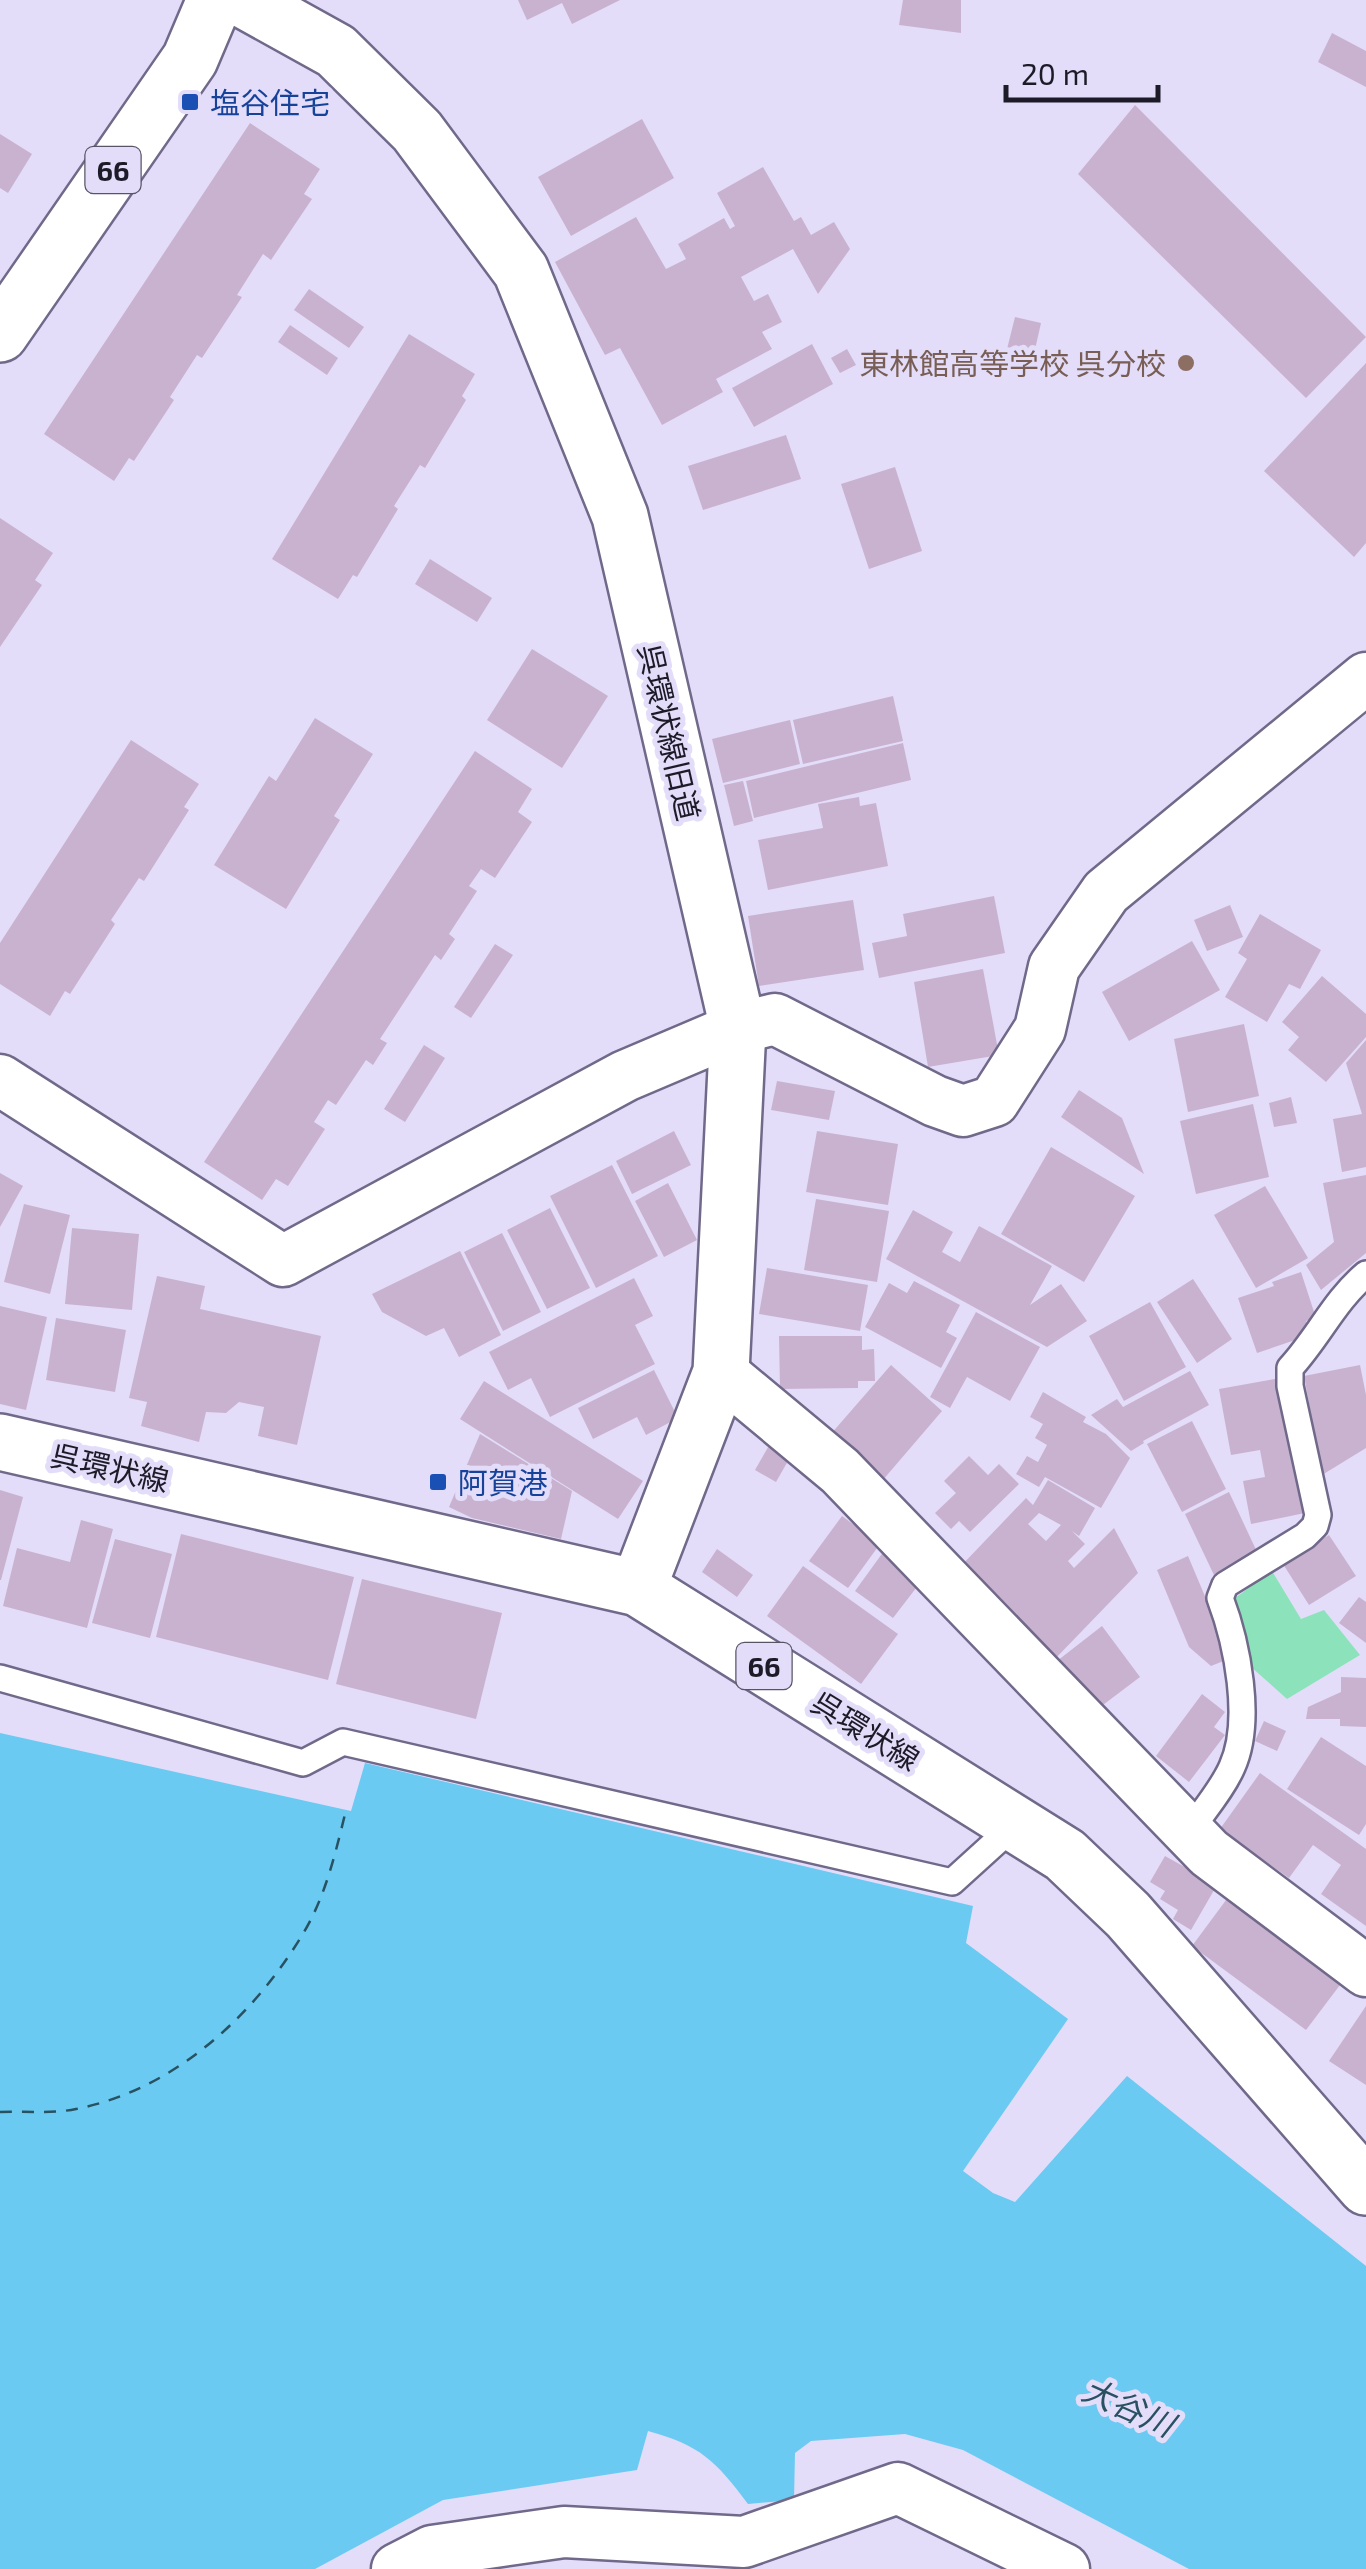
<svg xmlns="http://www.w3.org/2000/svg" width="1366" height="2569" font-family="'Exo 2','Noto Sans JP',sans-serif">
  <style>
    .green { fill: #8ce3bb }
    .water { fill: #6acaf1 }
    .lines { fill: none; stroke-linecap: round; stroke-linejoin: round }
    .ferry { stroke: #285162; stroke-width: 2.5; stroke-dasharray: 12 10; stroke-linecap: butt }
    .building { fill: #c9b2d0; fill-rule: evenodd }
    .lane-casing { stroke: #706989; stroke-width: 30 }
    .street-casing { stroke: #706989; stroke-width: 55 }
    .secondary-casing { stroke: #706989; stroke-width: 60 }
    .primary-casing { stroke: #706989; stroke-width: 60 }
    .lane { stroke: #fff; stroke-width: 25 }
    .street { stroke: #fff; stroke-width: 50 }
    .secondary { stroke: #fff; stroke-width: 55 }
    .primary { stroke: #fff; stroke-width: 55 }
    .transit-dot { fill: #1a4fb4; stroke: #e3ddfa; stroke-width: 4 }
    .education-dot { fill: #8d6e63; stroke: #e3ddfa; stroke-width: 4 }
    .labels { text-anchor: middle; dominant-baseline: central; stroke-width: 10; stroke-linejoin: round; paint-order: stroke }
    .shield { fill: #e3ddfa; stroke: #595567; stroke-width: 2.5 }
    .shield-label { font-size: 28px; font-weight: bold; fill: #1e1b28 }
    .transit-label { font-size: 30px; fill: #164399; stroke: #e3ddfa; text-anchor: start }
    .education-label { font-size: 30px; fill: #785e54; stroke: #e3ddfa; text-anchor: end }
    .street-label { font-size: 30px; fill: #1e1b28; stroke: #e3ddfa }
    .water-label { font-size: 32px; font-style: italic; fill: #285162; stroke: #e3ddfa }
  </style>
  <rect width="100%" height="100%" fill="#e3ddfa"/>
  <polygon class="green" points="1272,1571 1301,1619 1324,1610 1360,1655 1287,1699 1250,1666 1235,1598"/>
  <path class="water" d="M 0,1733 L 351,1811 L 365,1763 L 973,1906 L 966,1943 L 1068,2019 L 963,2171 L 993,2193 L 1015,2202 L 1127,2076 L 1366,2266 L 1366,2569 L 1189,2569 L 963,2450 L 905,2434 L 811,2441 L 795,2453 L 794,2500 L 748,2504 C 716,2461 700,2445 648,2431 L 637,2470 L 443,2500 L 315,2569 L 0,2569 Z"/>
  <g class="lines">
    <path class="ferry" d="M 0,2112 C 24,2111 52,2114 76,2109 C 174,2090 255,2015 304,1932 C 326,1895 336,1851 346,1810"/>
  </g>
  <g class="building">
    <polygon points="518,0 620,0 572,24 562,3 527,20"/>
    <polygon points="903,0 961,0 961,33 899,25"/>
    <polygon points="1332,33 1366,51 1366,87 1318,62"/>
    <polygon points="1135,105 1366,337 1306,398 1078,174"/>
    <polygon points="642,119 674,178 571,236 538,177"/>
    <polygon points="250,123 320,169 304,194 312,199 271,260 263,254 237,295 242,297 202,358 197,355 170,397 174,400 134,461 129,458 114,481 44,434"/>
    <polygon points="0,134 32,154 8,193 0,188"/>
    <polygon points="763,167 794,221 801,217 811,235 834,222 850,249 818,294 793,249 741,277 754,301 768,294 782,322 762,332 772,349 716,379 723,392 662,425 620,348 605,355 555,262 636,217 666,269 686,259 678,244 724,218 730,229 735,226 717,193"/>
    <polygon points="309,289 364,327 349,348 294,310"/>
    <polygon points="1015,317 1041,323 1029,376 1002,369"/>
    <polygon points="290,325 338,358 327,375 278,342"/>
    <polygon points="409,334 475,374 462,396 466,400 425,468 420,465 394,506 398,509 357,577 353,575 338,599 272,559"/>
    <polygon points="812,344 833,384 754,427 732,388"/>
    <polygon points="847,349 856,365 840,373 831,358"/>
    <polygon points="1366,363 1366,543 1354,557 1264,471"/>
    <polygon points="786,435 801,479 703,510 688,466"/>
    <polygon points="895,467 922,551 869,569 841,484"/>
    <polygon points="0,518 53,553 35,580 42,585 0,647"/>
    <polygon points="430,559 492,598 477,622 415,584"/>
    <polygon points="532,649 608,696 562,768 487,720"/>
    <polygon points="893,696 903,741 803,764 793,720"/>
    <polygon points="315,718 373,754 334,816 340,820 286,909 214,865 269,776 276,781"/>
    <polygon points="790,720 800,764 723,783 712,739"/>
    <polygon points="131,740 199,784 184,807 189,810 144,881 139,878 111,920 115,924 70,994 65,991 50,1016 0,984 0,943"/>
    <polygon points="903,743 911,780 754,818 746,781"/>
    <polygon points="475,751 532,789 518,812 532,822 495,878 481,869 469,886 477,891 449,934 455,939 441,960 435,955 380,1039 387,1043 373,1065 366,1060 336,1105 328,1100 314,1122 325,1129 288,1186 276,1179 262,1200 204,1162"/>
    <polygon points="743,781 753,821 734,826 724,785"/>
    <polygon points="859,797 860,806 876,803 888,866 768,890 758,840 823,828 818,804"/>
    <polygon points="994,896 1005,953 879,978 872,943 907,936 903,914"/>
    <polygon points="853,900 864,970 759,986 748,916"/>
    <polygon points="1230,905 1243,937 1207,951 1194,920"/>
    <polygon points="1260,914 1321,950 1300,989 1289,984 1267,1022 1225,997 1247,959 1238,953"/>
    <polygon points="1192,941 1220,990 1129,1041 1102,992"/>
    <polygon points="495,944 513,955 471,1018 454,1007"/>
    <polygon points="983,969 999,1055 928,1067 914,982"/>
    <polygon points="1322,976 1366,1014 1366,1037 1326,1082 1288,1050 1299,1037 1282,1022"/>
    <polygon points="1244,1024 1259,1096 1188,1112 1174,1039"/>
    <polygon points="1366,1040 1366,1167 1342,1172 1333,1119 1362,1114 1346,1063"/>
    <polygon points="424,1045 445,1058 405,1122 384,1109"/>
    <polygon points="777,1081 835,1091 829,1120 771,1110"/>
    <polygon points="1079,1090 1122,1118 1144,1174 1061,1117"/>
    <polygon points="1291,1097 1297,1123 1274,1127 1269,1103"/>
    <polygon points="1253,1104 1269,1177 1196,1194 1180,1121"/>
    <polygon points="674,1131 691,1165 632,1194 616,1161"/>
    <polygon points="817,1131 898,1144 888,1205 806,1192"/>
    <polygon points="1051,1147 1135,1196 1084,1282 1001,1234"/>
    <polygon points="612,1165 658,1256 596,1288 550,1196"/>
    <polygon points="0,1173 23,1186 0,1227"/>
    <polygon points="1366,1175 1366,1253 1321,1290 1306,1265 1334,1242 1323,1183"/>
    <polygon points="668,1183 697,1240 664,1257 635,1201"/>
    <polygon points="1265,1186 1308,1258 1256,1288 1214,1215"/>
    <polygon points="816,1199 889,1211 877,1282 804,1270"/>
    <polygon points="24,1204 70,1215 50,1294 4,1282"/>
    <polygon points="550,1208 590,1288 547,1309 507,1230"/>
    <polygon points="913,1210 953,1232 942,1252 960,1262 979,1226 1052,1266 1030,1305 1061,1284 1087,1321 1047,1347 886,1259"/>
    <polygon points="72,1228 139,1234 132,1310 65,1304"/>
    <polygon points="502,1233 541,1312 503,1331 464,1252"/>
    <polygon points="460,1251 501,1335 459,1357 444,1328 426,1336 382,1312 372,1294"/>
    <polygon points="767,1268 868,1285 860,1331 759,1314"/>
    <polygon points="1301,1272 1316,1318 1306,1321 1310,1335 1257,1353 1238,1298 1274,1286 1272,1282"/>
    <polygon points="157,1276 205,1286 200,1309 321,1336 297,1445 258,1436 264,1407 239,1402 226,1413 206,1412 199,1442 141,1426 147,1402 129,1398"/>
    <polygon points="634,1278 653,1316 635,1325 655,1364 550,1417 531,1378 508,1390 489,1352"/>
    <polygon points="1193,1279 1232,1339 1197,1363 1157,1302"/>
    <polygon points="914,1281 960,1305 946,1332 957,1338 941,1368 865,1327 889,1283 907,1293"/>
    <polygon points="1150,1302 1186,1367 1124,1401 1089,1336"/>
    <polygon points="0,1306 47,1317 26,1410 0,1404"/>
    <polygon points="976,1312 1040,1347 1010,1401 967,1377 950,1408 930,1397"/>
    <polygon points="56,1318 126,1330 115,1392 46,1380"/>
    <polygon points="779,1336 862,1336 862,1350 874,1349 875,1381 858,1381 858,1388 780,1389"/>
    <polygon points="891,1365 942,1411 882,1481 830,1435"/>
    <polygon points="1360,1365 1366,1395 1366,1448 1322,1475 1304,1376"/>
    <polygon points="654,1370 678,1418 646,1435 637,1417 593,1439 578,1408"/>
    <polygon points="1190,1371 1209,1405 1143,1441 1144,1443 1131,1451 1091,1415 1117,1399 1123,1407"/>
    <polygon points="1280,1378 1305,1513 1251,1524 1243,1481 1265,1477 1260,1450 1231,1455 1219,1389"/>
    <polygon points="484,1381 643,1481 618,1519 460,1419"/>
    <polygon points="1043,1392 1086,1417 1083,1422 1106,1434 1130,1458 1101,1508 1045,1477 1039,1487 1016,1474 1027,1456 1038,1462 1047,1445 1035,1438 1043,1424 1030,1417"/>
    <polygon points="1192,1421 1226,1489 1182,1512 1147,1444"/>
    <polygon points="480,1434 572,1491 561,1539 472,1518 449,1507"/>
    <polygon points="771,1442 792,1454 776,1482 755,1470"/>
    <polygon points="969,1456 988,1475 999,1464 1019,1484 970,1532 959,1521 951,1529 935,1513 956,1493 944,1481"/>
    <path d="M 1048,1480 L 1095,1508 L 1079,1536 L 1072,1531 L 1085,1544 L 1068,1561 L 1074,1568 L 1114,1528 L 1138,1573 L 1054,1660 L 960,1567 L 1026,1498 L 1033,1505 ZM 1039,1513 L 1061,1525 L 1046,1541 L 1028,1524 Z"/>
    <polygon points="0,1490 23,1497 1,1580 0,1580"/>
    <polygon points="1229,1492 1258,1554 1214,1575 1185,1514"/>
    <polygon points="842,1516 880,1544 848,1588 809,1561"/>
    <polygon points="81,1520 113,1529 87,1628 3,1606 17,1548 70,1562"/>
    <polygon points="181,1534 354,1577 328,1680 156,1637"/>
    <polygon points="1329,1535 1356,1576 1309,1605 1283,1564"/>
    <polygon points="115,1539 172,1554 150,1638 92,1623"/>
    <polygon points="717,1549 753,1575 737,1597 702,1572"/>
    <polygon points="884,1551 923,1579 893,1618 855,1591"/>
    <polygon points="1188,1556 1231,1658 1211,1666 1189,1647 1157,1570"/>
    <polygon points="803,1566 898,1634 861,1684 767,1616"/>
    <polygon points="362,1579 502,1613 476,1719 336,1684"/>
    <polygon points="1359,1597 1366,1602 1366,1643 1339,1623"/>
    <polygon points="1102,1626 1140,1677 1095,1711 1057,1661"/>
    <polygon points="1341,1677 1366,1678 1366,1727 1340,1726 1340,1719 1306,1719 1308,1707 1341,1692"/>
    <polygon points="1202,1694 1225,1712 1214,1727 1225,1735 1189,1782 1156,1756"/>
    <polygon points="1264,1721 1286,1731 1277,1751 1255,1741"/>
    <polygon points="1321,1737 1366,1766 1366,1824 1359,1835 1287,1789"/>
    <polygon points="1260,1773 1366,1849 1366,1926 1321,1894 1341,1865 1313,1845 1289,1878 1220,1829"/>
    <polygon points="1165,1856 1217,1885 1191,1930 1173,1919 1178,1910 1160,1899 1165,1891 1150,1882"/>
    <polygon points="1232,1892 1346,1977 1306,2030 1192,1946"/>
    <polygon points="1366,2006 1366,2085 1329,2061"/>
  </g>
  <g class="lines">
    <g class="lane-casing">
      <g id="lane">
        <polyline points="0,1678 303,1763 343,1742 952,1882 1017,1823"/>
        <path d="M 1189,1832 C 1203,1811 1222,1790 1232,1767 C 1253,1721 1237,1643 1220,1598 L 1225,1585 L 1305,1536 L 1315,1526 L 1318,1515 L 1290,1386 L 1290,1368 C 1318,1338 1334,1301 1366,1274"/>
      </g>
    </g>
    <g class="street-casing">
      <g id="street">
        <polyline points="0,1080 283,1261 625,1076 738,1028 775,1019 935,1101 963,1111 994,1101 1040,1029 1054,967 1106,892 1366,678"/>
        <polyline points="721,1372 840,1471 1209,1853 1366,1971"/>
        <polyline points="397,2569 432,2551 564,2532 744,2542 898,2488 1064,2569"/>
      </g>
    </g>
    <g class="secondary-casing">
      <polyline id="secondary" points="244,0 336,51 417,131 521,271 620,516 738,1028 721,1372 638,1588"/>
    </g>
    <g class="primary-casing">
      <g id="primary">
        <polyline points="0,334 190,59 215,0"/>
        <polyline points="0,1442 638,1588 1065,1855 1128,1915 1366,2187"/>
      </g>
    </g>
    <use href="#lane" class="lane"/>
    <use href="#street" class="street"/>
    <use href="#secondary" class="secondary"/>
    <use href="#primary" class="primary"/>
  </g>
  <g class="transit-dot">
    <rect x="180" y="92" width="20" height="20" rx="5"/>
    <rect x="428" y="1472" width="20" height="20" rx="5"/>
  </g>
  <circle class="education-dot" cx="1186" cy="363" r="10"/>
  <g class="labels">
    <g class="shield">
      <rect x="85.5" y="147" width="55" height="46" rx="8"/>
      <rect x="736.5" y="1643" width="55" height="46" rx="8"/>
    </g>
    <g class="shield-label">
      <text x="113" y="170">66</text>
      <text x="764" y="1666">66</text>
    </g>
    <g class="transit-label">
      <text x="210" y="102">塩谷住宅</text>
      <text x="458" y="1482">阿賀港</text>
    </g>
    <g class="education-label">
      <text x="1166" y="363">東林館高等学校 呉分校</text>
    </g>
    <g class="street-label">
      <text transform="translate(670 732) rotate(77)">呉環状線旧道</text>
      <text transform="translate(110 1467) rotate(13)">呉環状線</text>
      <text transform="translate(866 1730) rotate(32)">呉環状線</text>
    </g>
    <g class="water-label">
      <text transform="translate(1129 2406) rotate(24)">大谷川</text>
    </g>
  </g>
  <path d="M1006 85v15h152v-15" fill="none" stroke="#1e1b28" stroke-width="5"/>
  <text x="1021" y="85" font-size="30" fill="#1e1b28" stroke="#e3ddfa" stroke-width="8" paint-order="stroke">20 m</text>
</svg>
